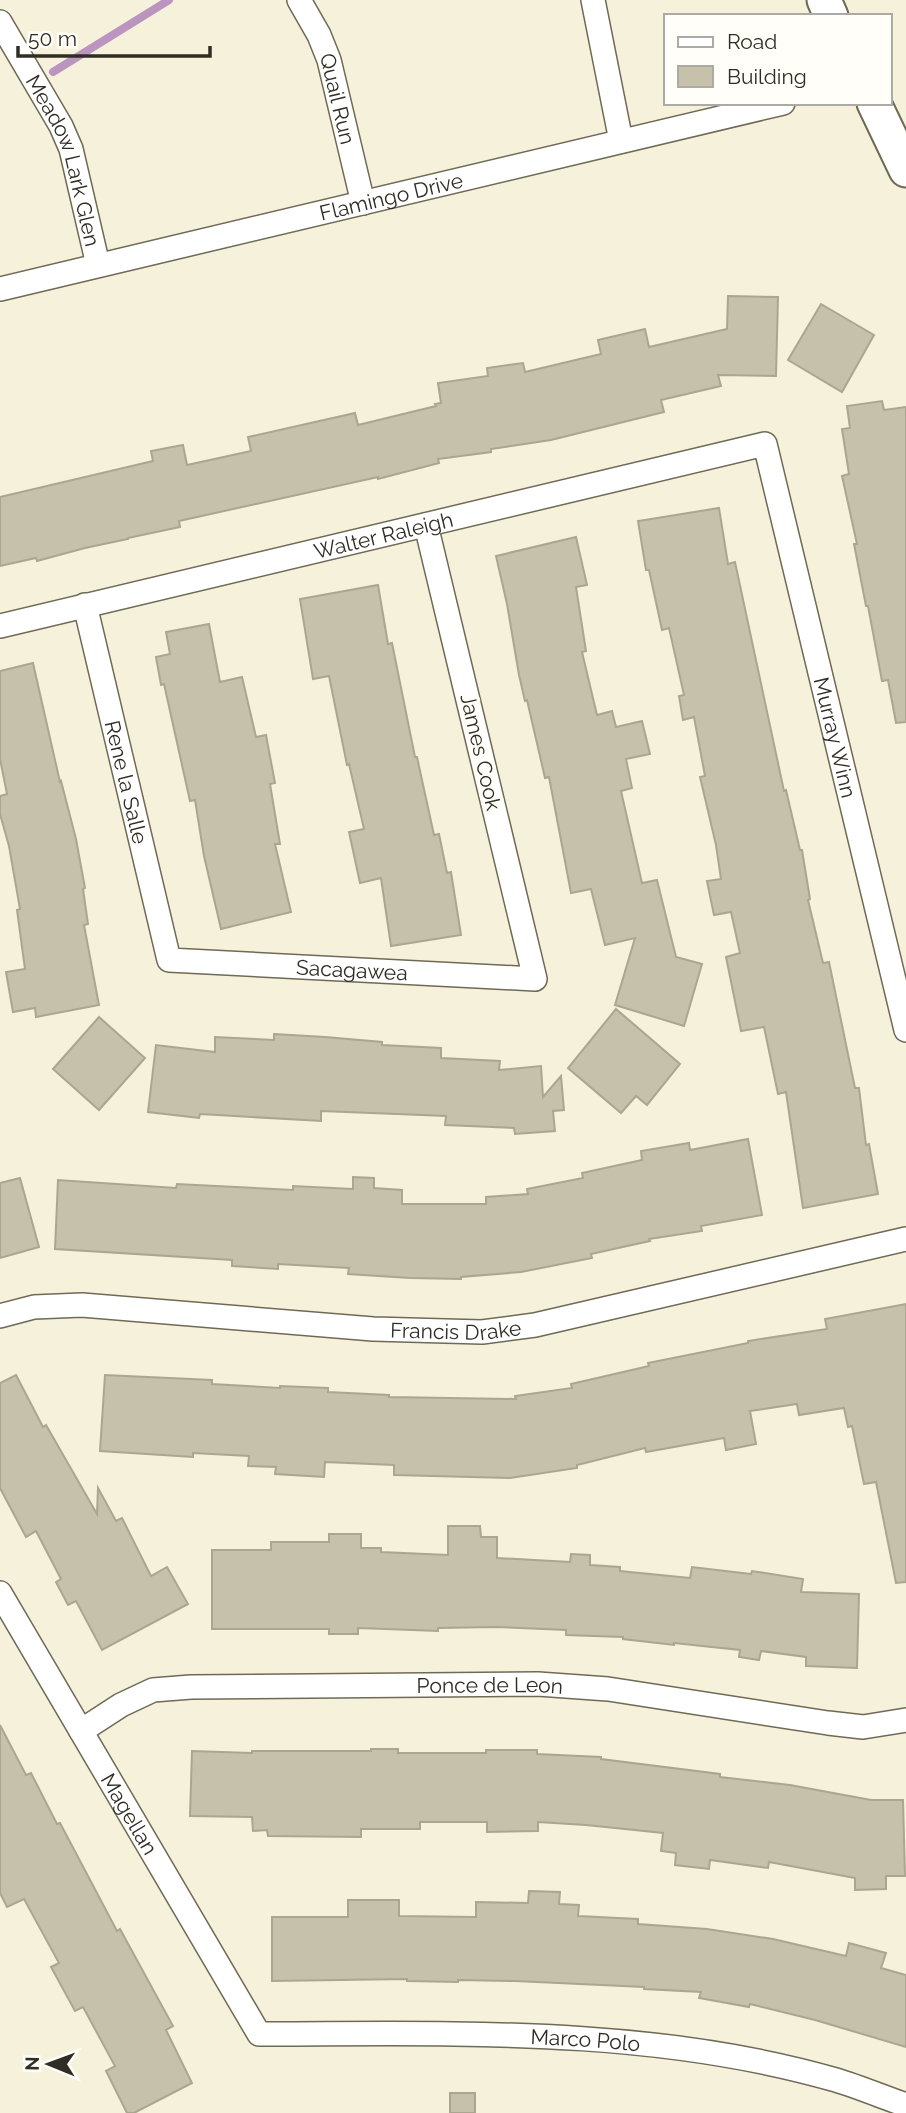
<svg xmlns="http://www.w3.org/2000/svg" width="906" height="2113" font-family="Raleway,sans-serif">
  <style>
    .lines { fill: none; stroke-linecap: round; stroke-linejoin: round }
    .stream { stroke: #bb94bf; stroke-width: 8 }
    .building { fill: #c6c1aa; stroke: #aba690; stroke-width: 2 }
    .minor-casing { stroke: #6e6a56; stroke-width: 26 }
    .secondary-casing { stroke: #6e6a56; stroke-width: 37 }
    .minor { stroke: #fff; stroke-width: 23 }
    .secondary { stroke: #fff; stroke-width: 33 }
    .labels { text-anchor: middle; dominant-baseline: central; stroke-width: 7; stroke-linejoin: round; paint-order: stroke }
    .street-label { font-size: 21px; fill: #2f2d24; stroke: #fffef9 }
  </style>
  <rect width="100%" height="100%" fill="#f6f1da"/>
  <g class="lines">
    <polyline class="stream" points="53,72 169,0"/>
  </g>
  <g class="building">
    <polygon points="728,296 778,297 776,376 718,375 721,386 661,400 664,412 551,440 491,449 491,452 438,459 439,463 378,479 378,477 179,521 180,527 128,538 128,539 85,548 37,561 36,558 0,566 0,497 153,461 151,451 183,445 187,465 251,451 248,437 355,413 358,425 436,406 435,404 441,403 438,383 488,376 487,368 523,363 525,372 601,354 598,340 645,329 649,347 727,329"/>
    <polygon points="821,304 874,335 842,392 788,360"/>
    <polygon points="882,401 884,410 906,407 906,722 896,723 888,680 882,681 868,606 866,606 854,544 857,544 842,476 849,474 842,429 850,428 847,406"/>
    <polygon points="719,508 728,564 735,562 784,791 786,790 800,850 802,850 810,899 808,900 823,963 829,962 855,1088 859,1088 866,1145 869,1144 878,1194 803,1208 786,1092 778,1094 764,1027 741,1031 726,957 740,953 731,912 714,915 710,896 707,881 721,879 716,845 700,777 705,776 694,717 683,720 679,696 684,695 669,628 662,630 649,570 646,570 638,521"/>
    <polygon points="576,537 587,585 576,587 586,651 582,652 597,715 612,711 616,727 642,721 650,754 626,759 632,788 621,791 642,883 657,880 676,957 702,964 684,1026 615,1005 635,938 605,945 591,889 571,893 549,777 545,778 527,700 525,701 519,675 507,604 496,556"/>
    <polygon points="378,585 388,644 392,643 415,757 417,757 434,835 439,834 447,873 451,872 461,935 391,946 381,878 360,883 349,832 364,829 349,764 347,765 329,676 313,679 300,599"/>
    <polygon points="209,624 220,682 242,677 256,737 266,735 275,783 270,784 280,844 275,844 291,912 221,929 204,856 195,800 190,801 164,684 161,685 156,657 170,654 166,632"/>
    <polygon points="33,663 60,782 61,781 76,839 85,888 83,889 88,924 84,925 99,1005 36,1017 35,1008 13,1012 6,972 25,969 17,910 20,909 9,846 0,814 0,796 7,794 0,759 0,671"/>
    <polygon points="616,1009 680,1064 647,1105 636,1096 621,1113 568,1068"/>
    <polygon points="99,1017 145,1058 99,1110 53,1069"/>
    <polygon points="274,1034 325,1037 382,1042 382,1045 441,1048 441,1058 500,1061 499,1070 541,1066 543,1097 561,1076 564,1110 553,1111 555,1131 515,1134 514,1128 445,1125 446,1116 321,1111 321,1121 200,1114 199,1118 148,1112 156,1045 215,1052 215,1037 274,1040"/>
    <polygon points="748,1139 762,1215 701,1226 702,1231 649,1239 650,1241 591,1254 592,1258 521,1272 461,1277 461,1279 410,1278 348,1274 349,1268 278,1264 278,1269 232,1266 232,1260 55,1249 58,1180 176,1188 177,1184 293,1190 293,1186 353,1189 353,1177 374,1178 374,1188 402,1190 402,1204 486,1204 486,1197 528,1194 527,1189 583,1178 582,1173 642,1160 641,1151 689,1143 690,1150"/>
    <polygon points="20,1178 39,1247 0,1258 0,1183"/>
    <polygon points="906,1304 906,1582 896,1583 876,1482 864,1484 852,1426 848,1427 844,1408 799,1415 797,1404 750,1411 756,1444 726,1450 724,1438 646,1452 645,1448 577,1465 577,1468 510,1478 394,1475 394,1465 325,1462 324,1477 275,1474 276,1467 248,1466 249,1456 193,1453 193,1457 100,1451 105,1375 212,1380 212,1384 280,1388 280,1386 328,1388 328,1392 389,1395 389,1397 516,1399 515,1396 572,1388 571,1384 649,1366 648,1363 748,1343 748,1341 827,1329 825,1319"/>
    <polygon points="16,1375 43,1427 46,1425 97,1514 98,1488 116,1521 122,1518 151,1576 167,1567 188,1604 102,1650 76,1601 68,1605 56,1582 61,1579 36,1531 26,1537 0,1488 0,1383"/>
    <polygon points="448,1526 480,1526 481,1537 497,1537 497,1558 570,1562 571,1554 590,1555 590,1565 620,1567 620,1571 690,1578 692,1567 751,1574 752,1571 803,1579 801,1592 859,1594 857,1668 806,1666 806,1657 761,1651 759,1660 739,1657 740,1650 674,1643 674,1645 623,1639 623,1637 566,1635 566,1630 497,1627 438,1628 438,1631 358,1628 358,1634 329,1634 329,1629 212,1629 212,1550 271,1550 271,1542 329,1542 329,1534 361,1534 361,1548 381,1548 381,1552 448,1555"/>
    <polygon points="0,1725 26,1775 31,1773 57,1824 60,1823 117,1931 120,1929 173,2026 166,2030 192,2083 134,2113 127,2113 106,2071 115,2066 83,2007 75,2011 51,1967 59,1963 24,1899 7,1907 0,1893"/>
    <polygon points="371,1749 398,1749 398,1753 486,1753 486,1750 537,1750 537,1754 601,1757 601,1759 720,1774 720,1777 790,1785 871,1800 903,1800 905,1876 886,1876 886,1889 855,1890 855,1878 769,1862 768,1868 710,1860 709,1869 675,1865 676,1853 661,1851 663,1833 586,1825 538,1822 538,1831 487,1832 487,1822 420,1822 420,1829 361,1829 361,1837 268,1836 267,1830 253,1831 252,1817 190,1816 192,1751 252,1753 252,1751 371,1751"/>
    <polygon points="529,1891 560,1892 559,1904 579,1905 578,1916 638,1919 638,1924 707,1929 773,1939 846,1956 849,1943 886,1953 881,1968 906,1975 906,2047 815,2020 750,2004 749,2007 699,1998 701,1992 644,1989 644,1987 515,1981 458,1980 458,1982 407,1981 407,1979 272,1981 272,1917 348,1917 348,1900 399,1900 399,1916 476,1917 476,1902 528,1903"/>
    <rect x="450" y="2093" width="25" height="20"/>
  </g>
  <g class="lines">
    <g class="minor-casing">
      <g id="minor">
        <path id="s1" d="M 299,0 L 319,35 L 329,60 L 363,203"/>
        <polyline points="593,0 621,141"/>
        <path id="s2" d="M 0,22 L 61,126 L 71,149 L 98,265"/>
        <path id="s3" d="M 0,289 L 783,103"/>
        <path id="s4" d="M 85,605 L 169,960 L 535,979 L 426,525"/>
        <path id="s5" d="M 0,626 L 765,444 L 906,1030"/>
        <path id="s6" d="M 0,1316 L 34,1307 L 82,1305 L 373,1329 L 482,1332 L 535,1325 L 906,1239"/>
        <path id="s7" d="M 0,1593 L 259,2034 C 451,2034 649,2026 836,2080 C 859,2087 883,2097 906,2105"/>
        <path id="s8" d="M 81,1731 L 121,1705 L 153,1690 L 191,1687 L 538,1684 L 608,1689 L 828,1723 L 863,1727 L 906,1720"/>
      </g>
    </g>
    <g class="secondary-casing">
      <g id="secondary">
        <polyline points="824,0 831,16"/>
        <polyline points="874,103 906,170"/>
      </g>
    </g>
    <use href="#minor" class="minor"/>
    <use href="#secondary" class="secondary"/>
  </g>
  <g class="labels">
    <g class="street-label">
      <text stroke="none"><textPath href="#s1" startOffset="107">Quail Run</textPath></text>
      <text stroke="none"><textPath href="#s2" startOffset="154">Meadow Lark Glen</textPath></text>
      <text stroke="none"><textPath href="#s3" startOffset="402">Flamingo Drive</textPath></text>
      <text stroke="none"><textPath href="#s5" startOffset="394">Walter Raleigh</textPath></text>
      <text stroke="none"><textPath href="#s5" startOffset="1088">Murray Winn</textPath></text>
      <text transform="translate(481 752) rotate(77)">James Cook</text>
      <text stroke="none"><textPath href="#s4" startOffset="182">Rene la Salle</textPath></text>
      <text stroke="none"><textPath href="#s4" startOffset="548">Sacagawea</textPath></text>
      <text stroke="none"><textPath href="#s6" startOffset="458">Francis Drake</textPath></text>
      <text stroke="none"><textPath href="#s8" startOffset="420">Ponce de Leon</textPath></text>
      <text stroke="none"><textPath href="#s7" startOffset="256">Magellan</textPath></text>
      <text stroke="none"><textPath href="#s7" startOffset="838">Marco Polo</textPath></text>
    </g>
  </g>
  <rect x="664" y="14" width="228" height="91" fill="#fffef9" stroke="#acaaa4" stroke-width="2"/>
  <rect x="678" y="37" width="35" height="10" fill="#ffffff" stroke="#acaaa4" stroke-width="2"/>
  <text x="727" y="49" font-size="21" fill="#2f2d24">Road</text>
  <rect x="678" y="66" width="35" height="21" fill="#c6c1aa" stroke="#acaaa4" stroke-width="2"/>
  <text x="727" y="84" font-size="21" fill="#2f2d24">Building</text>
  <g transform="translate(49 2064) rotate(271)" stroke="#fffef9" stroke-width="5" paint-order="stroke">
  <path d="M0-5L12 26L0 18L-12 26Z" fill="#2f2d24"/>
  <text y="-10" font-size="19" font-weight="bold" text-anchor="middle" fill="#2f2d24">N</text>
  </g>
  <path d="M18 46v10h192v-10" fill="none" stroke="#2f2d24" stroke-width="3.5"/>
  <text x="28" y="46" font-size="21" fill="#2f2d24" stroke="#fffef9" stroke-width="5" paint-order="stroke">50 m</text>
</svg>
